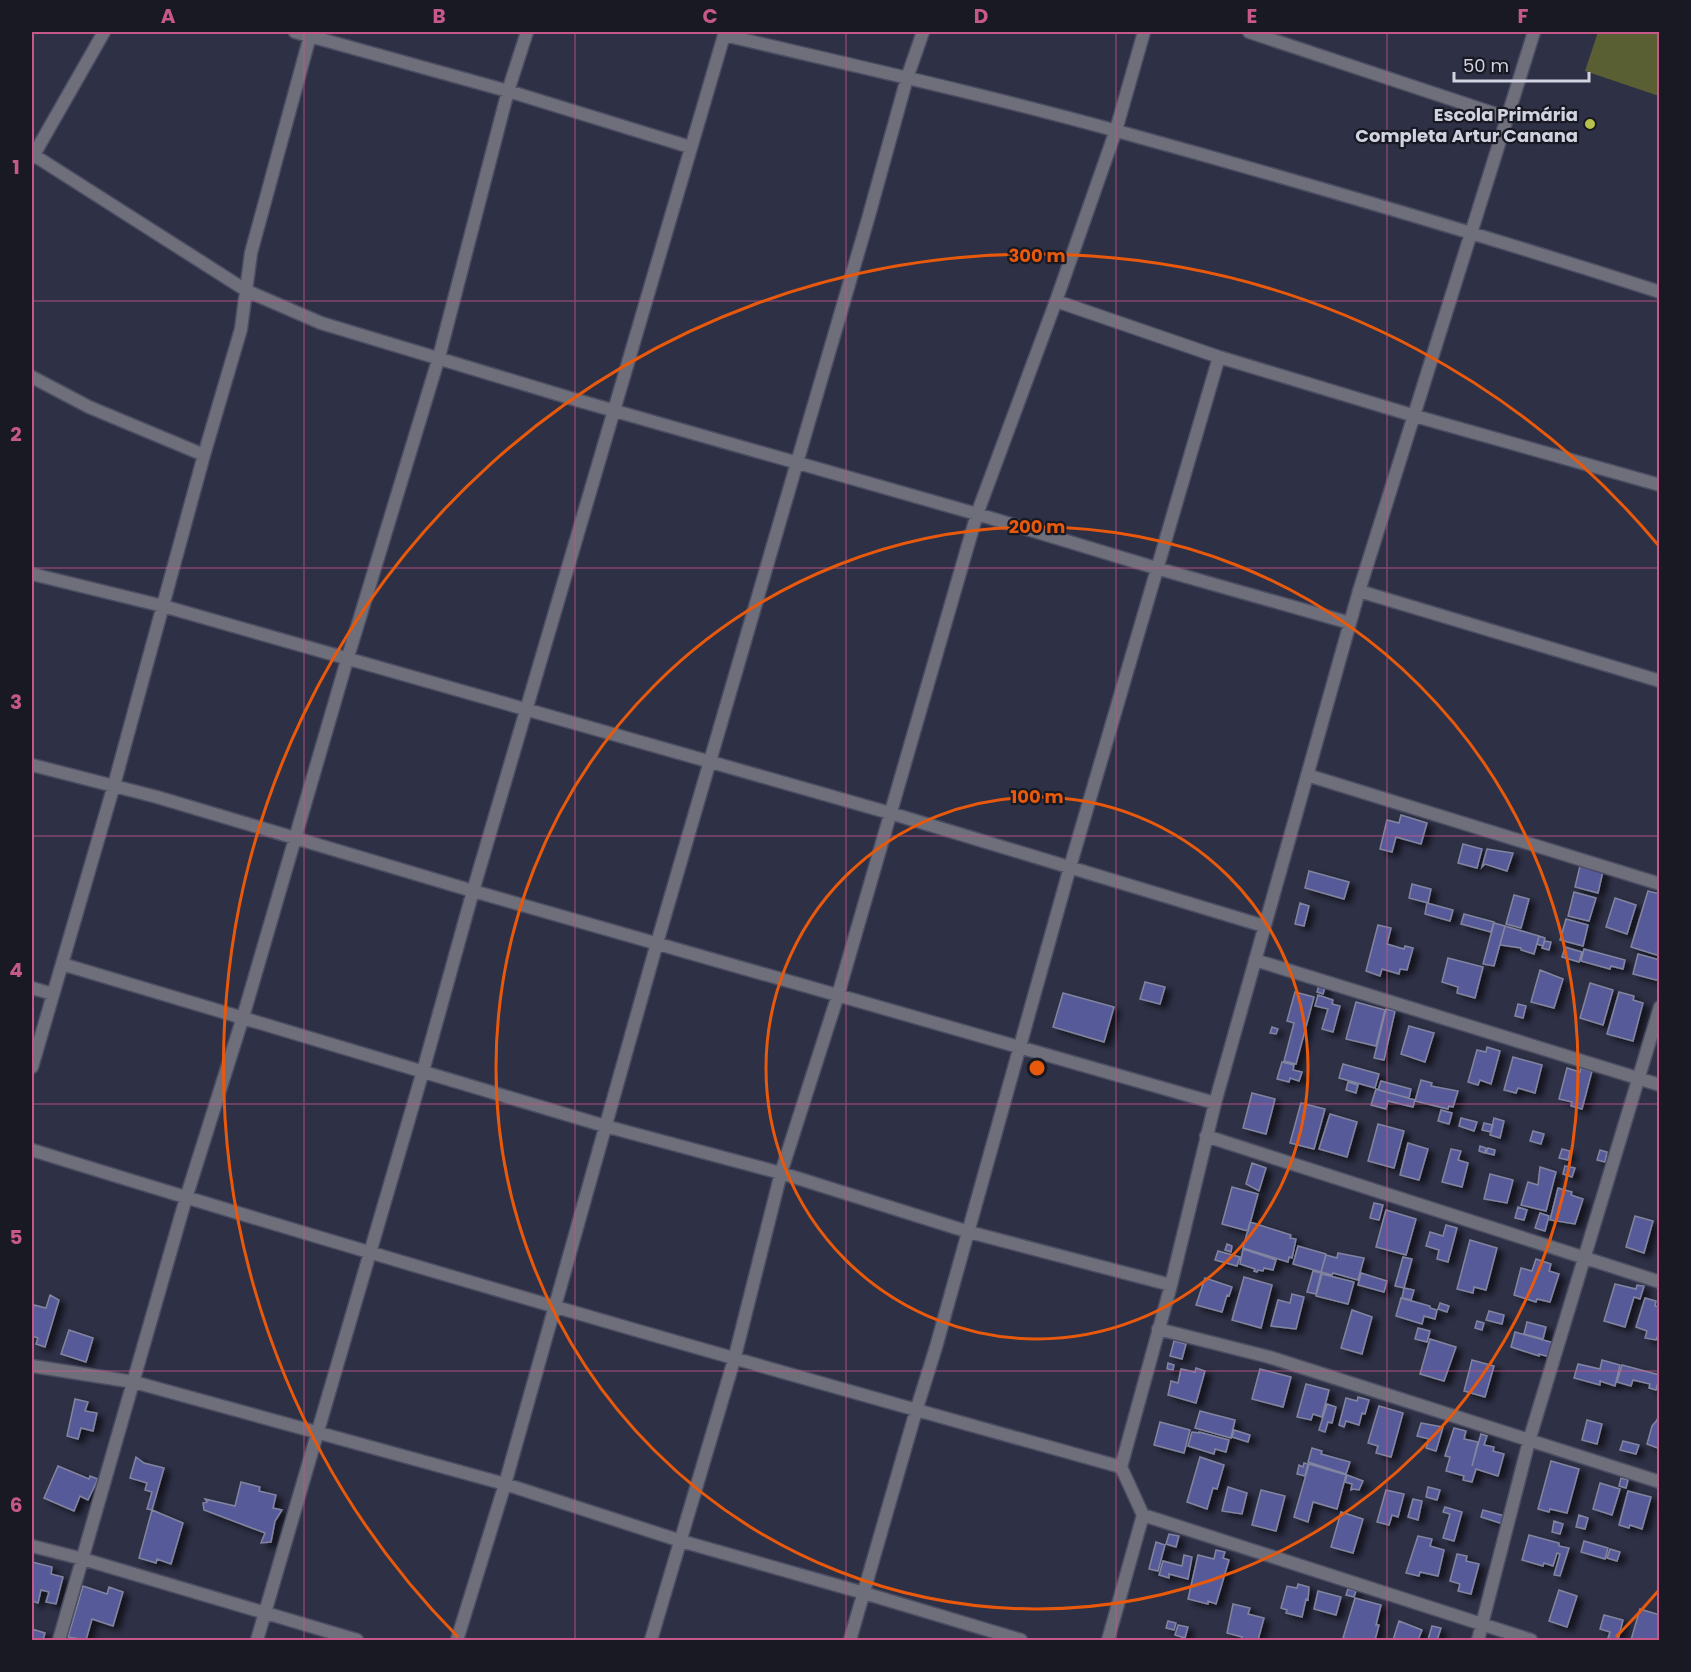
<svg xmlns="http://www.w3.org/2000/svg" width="1691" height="1672" font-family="Poppins,sans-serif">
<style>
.green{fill:#5a5f33}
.building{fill:#575a99;stroke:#82859f;stroke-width:1.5;filter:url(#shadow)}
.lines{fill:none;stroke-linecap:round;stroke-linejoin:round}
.minor-casing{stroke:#4b4d62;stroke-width:15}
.minor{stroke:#6e6f7a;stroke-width:12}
.grid{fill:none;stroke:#c7598a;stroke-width:1.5;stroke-opacity:0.55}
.ring{fill:none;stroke:#e8590c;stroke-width:3}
.poi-dot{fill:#b6c148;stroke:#181923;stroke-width:2}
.labels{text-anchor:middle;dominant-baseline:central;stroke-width:4.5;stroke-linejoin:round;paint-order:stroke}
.poi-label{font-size:18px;font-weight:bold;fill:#d1d3e1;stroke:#181923;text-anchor:end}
.centre{fill:#e8590c;stroke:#181923;stroke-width:3}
.ring-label{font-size:18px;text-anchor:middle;font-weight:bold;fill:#e8590c;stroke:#181923;stroke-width:4.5;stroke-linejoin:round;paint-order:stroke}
.neatline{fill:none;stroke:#c7598a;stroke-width:2}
.grid-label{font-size:20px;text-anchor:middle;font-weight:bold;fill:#c7598a}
</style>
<defs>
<filter id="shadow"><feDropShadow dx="6" dy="4" stdDeviation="3" flood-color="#0009"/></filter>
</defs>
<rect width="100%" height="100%" fill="#2e3046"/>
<path class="green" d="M1598,32h61v64l-74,-25z"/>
<path class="building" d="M1401,815l26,8 -6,21 -25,-7 -4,15 -12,-3 7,-29 12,3z
M1463,844l19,5 -5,19 -19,-5z
M1487,849l26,4 -6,18 -22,-7 -3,3z
M1580,866l23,5 -5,22 -23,-6z
M1309,871l40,11 -5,17 -39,-11z
M1412,884l19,5 -3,14 -19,-5z
M1648,891l12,3v62l-29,-9z
M1574,892l22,6 -7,23 -21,-5z
M1514,895l15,4 -8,29 -15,-4z
M1615,898l21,7 -9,29 -21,-7z
M1300,903l9,3 -5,20 -9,-2z
M1427,903l26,7 -3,11 -25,-7z
M1464,914l30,8 -3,10 -30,-8z
M1566,919l22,6 -5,21 -23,-6z
M1494,923l11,3 -11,40 -11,-2z
M1378,925l13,3 -4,16 17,5 1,-3 8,2 -6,22 -7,-1 -1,5 -17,-5 -2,7 -14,-5z
M1505,926l34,10 -5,18 -13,-4v-2l-21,-3z
M1539,936l6,2 -2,8 -6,-2z
M1545,941l6,1 -2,8 -7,-2z
M1565,947l17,5 -3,10 -17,-5z
M1584,949l41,11 -2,9 -12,-3 -1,3 -29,-8z
M1638,954l22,6v21l-27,-7z
M1448,958l35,9 -8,31 -18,-5 1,-6 -16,-5z
M1540,970l23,9 -9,29 -23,-6z
M1145,982l20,5 -5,17 -20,-5z
M1320,982l6,2 -3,10 -6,-2z
M1590,983l23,7 -10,35 -23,-7z
M1295,992l19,5 -18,67 -12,-3 10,-38 -7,-2z
M1619,992l15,4 -1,4 10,3 -10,38 -26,-7z
M1063,993l51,14 -10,35 -51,-15z
M1318,995l15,5 -1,4 8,2 -7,26 -11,-3 6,-20 -13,-3z
M1356,1002l29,8 -9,36 -30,-7z
M1518,1004l8,2 -3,12 -8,-2z
M1386,1009l9,2 -11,49 -10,-2z
M1409,1026l25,7 -9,29 -24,-8z
M1272,1027l6,2 -2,5 -6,-1z
M1487,1047l13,4 -9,33 -11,-4 -2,5 -10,-3 9,-32 9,2z
M1513,1057l29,8 -7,28 -17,-5 -2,5 -12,-3z
M1282,1062l12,3 -1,5 9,2 -3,9 -9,-3 -1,4 -12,-3z
M1343,1064l36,10 -4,14 -36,-10z
M1567,1068l13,4 1,-4 11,3 -10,38 -11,-3 1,-4 -13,-3z
M1421,1080l11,3 -1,3 27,5 -5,16 -4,-1 -1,3 -33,-8z
M1381,1081l30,8 -2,9 -31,-8z
M1348,1082l10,3 -2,8 -10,-3z
M1376,1089l39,11 -2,7 -25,-6 -2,8 -15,-4z
M1252,1093l23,6 -9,35 -23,-6z
M1301,1103l24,6 -11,40 -24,-6z
M1441,1110l11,3 -3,11 -11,-3z
M1330,1114l27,8 -10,35 -28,-8z
M1461,1118l16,4 -3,9 -15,-5z
M1494,1118l10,3 -4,17 -10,-3z
M1484,1123l9,2 -2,7 -9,-2z
M1378,1124l26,7 -10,37 -26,-7z
M1533,1131l11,3 -3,10 -11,-3z
M1408,1143l20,6 -9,31 -19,-5z
M1480,1146l6,2 -1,5 -6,-2z
M1488,1148l7,2 -1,5 -8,-2z
M1451,1149l10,2 -3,9 10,3 -6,24 -20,-5z
M1562,1149l8,2 -2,9 -9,-2z
M1600,1150l7,2 -2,10 -8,-2z
M1252,1163l14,5 -7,23 -13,-7z
M1565,1166l10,2 -3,9 -9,-3z
M1540,1167l16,5 -10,39 -25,-6 7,-23 10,3z
M1490,1174l23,6 -6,23 -23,-4z
M1232,1187l26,7 -10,37 -26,-7z
M1558,1188l14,4 -1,3 12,4 -8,25 -25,-4z
M1374,1203l9,2 -4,15 -9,-2z
M1518,1207l9,3 -3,10 -9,-2z
M1386,1210l30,9 -10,36 -30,-8z
M1540,1213l9,3 -4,15 -10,-3z
M1635,1216l18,5 -9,32 -18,-6z
M1250,1222l41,13 -1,3 6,1 -4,19 -3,-1 -1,5 -45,-14z
M1446,1225l11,3 -9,34 -11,-3 2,-9 -13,-4 4,-14 13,4z
M1470,1240l27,8 -11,42 -12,-3 -1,6 -16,-4z
M1227,1244l5,2 -1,6 -6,-2z
M1298,1246l28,8 -5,18 -28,-8z
M1243,1249l33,11 -3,10 -9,-2 -1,3 -5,-1 -1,2 -3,-1 1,-2 -15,-5z
M1218,1251l22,6 -3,9 -22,-6z
M1338,1253l26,5 -6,22 -25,-7 -1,2 -11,-3 5,-17 11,3z
M1403,1257l9,2 -8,29 10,2 -3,10 -9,-2 2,-10 -9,-2z
M1536,1259l15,5 -2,7 10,3 -9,28 -13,-3 -1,3 -22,-7 7,-27 11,3z
M1313,1271l8,2 -5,21 -9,-2z
M1361,1273l26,8 -3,11 -26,-7z
M1322,1274l32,8 -6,22 -32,-8z
M1244,1277l28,8 -11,43 -29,-8z
M1205,1278l27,9 -3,9 -2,-1 -5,17 -26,-7z
M1615,1284l21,5 1,-4 7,1 -4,13 -6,-2 -9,30 -21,-6z
M1292,1294l12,3 -8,32 -25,-3 7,-26 12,3z
M50,1295l9,5 -14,47 -9,-3 2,-6 -6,-2v-21l2,-10 12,3z
M1401,1298l29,8v2l7,2 -2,9 -11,-3 -2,8 -26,-8z
M1645,1298l11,3 -1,5 5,1v23l-4,10 -11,-2 2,-7 -11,-4z
M1440,1303l9,3 -2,6 -9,-3z
M1352,1310l20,7 -10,37 -21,-6z
M1489,1311l15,4 -2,9 -16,-4z
M1477,1321l7,2 -2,7 -7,-2z
M1527,1322l19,5 -3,12 -19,-5z
M1418,1328l12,3 -3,11 -12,-3z
M69,1330l24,8 -7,24 -25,-8z
M1515,1332l39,11 -4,14 -11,-3v2l-28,-9z
M1430,1339l26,8 -12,34 -24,-7z
M1174,1341l12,3 -4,15 -12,-3z
M1472,1360l22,6 -9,31 -21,-6z
M1602,1360l18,5 -5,21 -15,-5v4l-26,-7 4,-14 22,5z
M1168,1363l6,2 -1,5 -6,-1z
M1622,1365l38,10 -4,15 -7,-2 1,-4 -17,-4 -2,6 -14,-4z
M1196,1368l9,3 -9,32 -28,-8 3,-14 7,2 3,-14 14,3z
M1260,1369l31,8 -8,30 -31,-8z
M1306,1384l23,6 -7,27 -9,-3 -2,6 -14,-3z
M1358,1397l11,3 -4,14 -3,-1 -3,12 -13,-4 -2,6 -5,-2 7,-27 11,3z
M75,1399l13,3 -3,9 12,2 -4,18 -12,-3 -3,11 -11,-3z
M1327,1404l9,3 -4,16 -4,-1 -3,10 -6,-2z
M1379,1406l24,7 -12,44 -15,-4 2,-7 -10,-3z
M1660,1410v39l-13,-5 5,-18 5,-6z
M1200,1411l35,9 -4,18 -36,-10z
M1587,1420l15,4 -5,20 -15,-4z
M1160,1422l30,8 -6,23 -30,-8z
M1421,1423l22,4 -7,24 -10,-3 3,-9 -12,-3z
M1454,1428l12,3 -2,8 14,3 -6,24 9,-32 6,2 -3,9 10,2 -1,4 11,3 -6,22 -22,-7 -4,13 -9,-2 1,-4 -18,-5 4,-14 -5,-1z
M1234,1430l16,5 -2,7 -16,-5z
M1192,1432l7,1v-1l30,8 -3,12 -11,-3 -1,5 -26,-8z
M1623,1441l16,4 -3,9 -16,-4z
M1312,1448l10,3 -1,3 29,8 -4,12 -38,-12z
M136,1457l8,6 20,5 -12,42 -5,-1 5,-17 -7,-2 2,-7 -17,-5z
M1200,1457l24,8 -7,24 -4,-1 -6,21 -20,-7z
M1551,1461l28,8 -12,44 -17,-4 -1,3 -11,-3z
M1304,1463l4,1 -3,12 -8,-2 2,-9 4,2z
M1309,1464l37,11 -9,34 -24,-7 -5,20 -14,-5z
M58,1466l31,13 1,-3 8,3 -10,21 -8,-4 -6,15 -30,-13z
M1347,1475l16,6 -4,9 -6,-1 -2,1 1,-6 -7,-2z
M1621,1478l7,2 -2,8 -7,-2z
M241,1482l19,5 -1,4 17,4 -3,13 9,2 -7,11 -4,21 -10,1 4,-10 -61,-23 -1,-7 4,-1 -2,-3 30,7z
M1600,1483l20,6 -8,26 -19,-6z
M1228,1487l19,6 -5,21 -20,-3z
M1428,1487l12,3 -3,10 -11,-3z
M1261,1490l24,6 -9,35 -24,-6z
M1386,1490l18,4 -6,23 -6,-2 -3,10 -12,-3z
M1628,1491l23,6 -9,32 -12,-4 -1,3 -10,-3z
M1413,1499l9,2 -4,19 -10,-3z
M1445,1507l17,5 -8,29 -11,-3 7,-24 -7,-2z
M152,1510l31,13 -12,41 -14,-5 -1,4 -17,-5z
M1483,1510l22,6 -2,8 -22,-7z
M1341,1512l22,7 -10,34 -22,-6z
M1579,1515l9,3 -3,11 -9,-2z
M1554,1521l9,3 -3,10 -8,-2z
M1169,1534l10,2 -3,11 -10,-3z
M1529,1535l30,8v3l10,2 -9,28 -6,-1 6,-21 -3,-1 -4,13 -9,-3 -1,3 -21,-6z
M1418,1536l14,3 -2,7 14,4 -6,26 -18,-4 -1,4 -13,-3z
M1418,1536l14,3 -2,7 14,4 -6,26 -18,-4 -1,4 -13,-3z
M1584,1541l24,7 -3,11 -24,-7z
M1156,1542l9,3 -7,26 -9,-2z
M1610,1549l10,3 -3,9 -10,-3z
M1216,1550l9,2 -2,6 6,2 -13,44 -8,-3v3l-20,-5 10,-44 16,4z
M1457,1554l10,2 -1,5 13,3 -8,30 -13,-3 2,-7 -10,-3z
M1184,1555l8,2 -4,22 -19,-5v4l-10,-3 4,-14 19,5z
M32,1562l20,5 -1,7 12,3 -7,27 -10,-2 3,-10 -8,-2 -3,13 -6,-2z
M1298,1584l11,3 -1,13 -2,-1 -4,18 -16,-4 1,-3 -6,-2 6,-22 10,2z
M83,1586l24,8 2,-7 14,5 -10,34 -21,-7 -6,21 -18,-3z
M1348,1589l8,2 -2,6 -8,-2z
M1559,1590l18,6 -10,31 -18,-6z
M1318,1591l23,6 -5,18 -22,-6z
M1355,1598l26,7 -5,20h3l-4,15h-23l-9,-2z
M1233,1604l17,4 -2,6 16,4 -6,22h-17l1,-3 -15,-4z
M1640,1609l20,6v25h-29z
M1604,1615l19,5 -5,20 -10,-2 2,-6 -10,-3z
M1168,1621l8,2 -2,7 -8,-2z
M1399,1621l23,9 -4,10h-25z
M1178,1625l10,2 -3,11 -10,-3z
M1432,1626l9,2 -4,12h-9z
M32,1629l13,4 -2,7h-11z"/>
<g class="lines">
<g class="minor-casing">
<path id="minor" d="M295,32l213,59 182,56
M1249,32l259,86
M724,35c131,31 263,60 393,96 182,50 363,103 543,161
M32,154l215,137 74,32 259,78 397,113 179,54 194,55
M32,158l72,-126
M1056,301l163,56 196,59 245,69
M32,377l57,30 115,48
M32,574l131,32 727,207 374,113
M1359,591l301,90
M32,765l125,32 316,94 742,212
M1307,775l353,109
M1255,960l405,125
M62,964l543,162 176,47 188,59 202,53
M32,988l21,6
M32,1067l82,-282 90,-330 37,-126 10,-76 59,-217
M1206,1136l454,146
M32,1150c361,112 724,216 1089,317
M1158,1329l111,28 391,125
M32,1366l102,16 371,102 176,57 183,52 157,47
M1143,1515l388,125
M32,1546l51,13 274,81
M59,1640l127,-442 57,-181 104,-357 92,-303 69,-266 19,-59
M257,1640l166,-569 50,-180 252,-859
M457,1640l48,-156 152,-541 211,-724 39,-141 16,-46
M651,1640l83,-280 47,-187 57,-178 139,-481 79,-213 60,-171 28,-98
M850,1640l66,-229 20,-64 134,-480 149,-510
M1108,1640l35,-125 -22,-48 50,-182 44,-182 144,-512 175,-559
M1478,1640l51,-199 131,-434"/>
</g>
<use href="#minor" class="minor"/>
</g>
<path class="grid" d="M304,32v1608M575,32v1608M846,32v1608M1116,32v1608M1387,32v1608M32,301h1628M32,568h1628M32,836h1628M32,1104h1628M32,1371h1628"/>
<g class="ring">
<circle cx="1037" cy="1068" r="271"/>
<circle cx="1037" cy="1068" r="541"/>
<path d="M1659 1590A812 812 0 0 1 1616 1637M458 1637A812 812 0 1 1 1659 546"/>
</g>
<circle class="poi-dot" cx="1590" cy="124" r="6"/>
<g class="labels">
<g class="poi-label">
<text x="1578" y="114">Escola Primária<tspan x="1578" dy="21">Completa Artur Canana</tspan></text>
</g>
</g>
<circle cx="1037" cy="1068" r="9" class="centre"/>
<g class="ring-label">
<text x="1037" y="262">300 m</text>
<text x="1037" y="533">200 m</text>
<text x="1037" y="803">100 m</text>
</g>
<rect width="1691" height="1672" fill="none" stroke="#181923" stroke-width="66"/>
<path d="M1454 72v9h135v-9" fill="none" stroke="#d1d3e1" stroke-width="3"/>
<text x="1463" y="72" font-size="18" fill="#d1d3e1" stroke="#181923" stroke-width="4.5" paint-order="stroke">50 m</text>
<rect x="33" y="33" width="1625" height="1606" class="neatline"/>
<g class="grid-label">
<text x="168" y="23">A</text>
<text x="439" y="23">B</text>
<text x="710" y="23">C</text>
<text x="981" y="23">D</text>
<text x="1252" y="23">E</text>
<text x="1523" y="23">F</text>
<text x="16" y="174">1</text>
<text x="16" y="441">2</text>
<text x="16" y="709">3</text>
<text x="16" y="977">4</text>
<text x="16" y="1244">5</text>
<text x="16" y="1512">6</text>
</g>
</svg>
